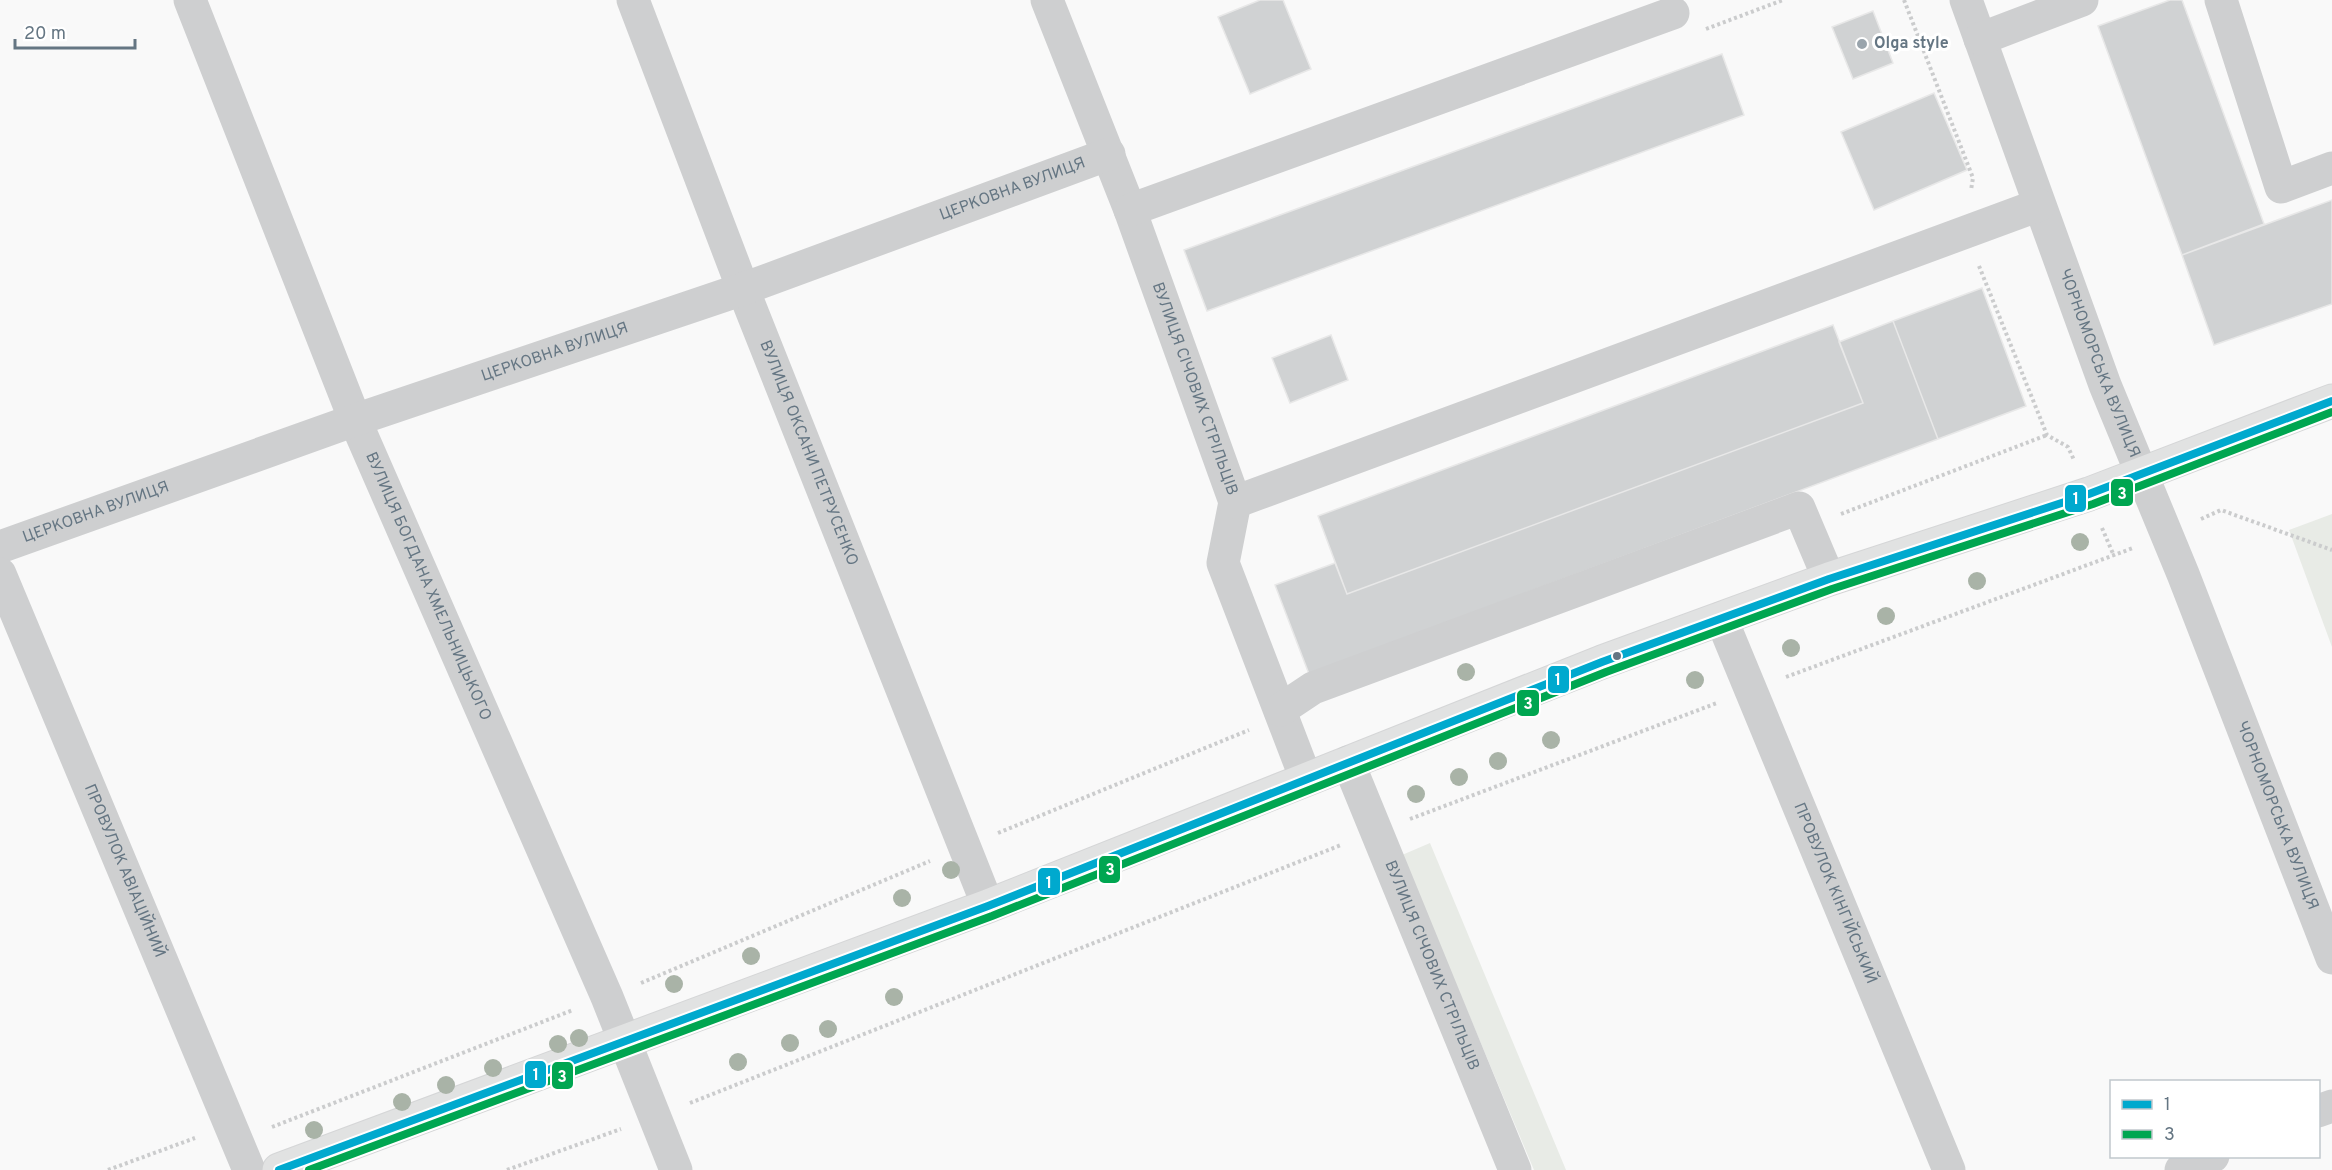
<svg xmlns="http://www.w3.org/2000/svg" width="2332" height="1170" font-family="Overpass,sans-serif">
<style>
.green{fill:#e8ebe6}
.building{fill:#d0d2d3;stroke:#e8e8e8;stroke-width:1.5}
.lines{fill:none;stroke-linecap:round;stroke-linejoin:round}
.major-casing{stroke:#d5d6d7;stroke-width:35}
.path{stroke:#cbcccd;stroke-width:4;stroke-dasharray:3 3;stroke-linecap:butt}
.minor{stroke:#cecfd0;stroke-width:33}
.major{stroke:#e1e2e2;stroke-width:33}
.bus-1-casing{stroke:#fff;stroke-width:12}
.bus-2-casing{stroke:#fff;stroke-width:12}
.bus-1{stroke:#00a9ce;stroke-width:8}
.bus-2{stroke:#00a651;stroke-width:8}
.tree{fill:#a9b3a7}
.poi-dot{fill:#99a4ac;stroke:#fff;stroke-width:2}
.bus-dot{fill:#657683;stroke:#fff;stroke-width:2}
.labels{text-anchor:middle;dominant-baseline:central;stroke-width:6;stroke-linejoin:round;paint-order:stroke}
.poi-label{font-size:16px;font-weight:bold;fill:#657683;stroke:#fff;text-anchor:start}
.street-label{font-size:16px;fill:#657683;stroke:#fff}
.line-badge{stroke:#fff;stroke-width:2}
.badge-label{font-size:16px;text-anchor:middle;font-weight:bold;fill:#fff}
</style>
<rect width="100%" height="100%" fill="#f9f9f9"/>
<path class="green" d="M2332,514v133l-43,-117z
M1430,843l136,327h-32l-132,-315z"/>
<path class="building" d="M1260,0h23l28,69 -61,25 -32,-77z
M2170,0h12l82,224 -82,31 -84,-229z
M1873,11l20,52 -40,16 -21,-52z
M1722,54l22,61 -537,196 -23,-61z
M1934,93l33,77 -93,40 -33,-78z
M2332,200v104l-118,41 -32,-90z
M1982,288l44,118 -88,33 -45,-118z
M1893,321l45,118 -629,235 -34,-89 60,-22 12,31 516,-191 -24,-61z
M1833,325l30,78 -516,191 -29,-78z
M1331,335l17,45 -58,23 -18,-45z"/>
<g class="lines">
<g class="major-casing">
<path id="major" d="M279,1170l709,-264 614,-244 227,-83 260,-85 243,-93"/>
</g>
<path class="path" d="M1904,0l69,178 -2,12
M1706,29l77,-29
M1979,266l68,169 21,12 6,13
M1841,514l206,-79
M2201,519l20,-9 111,40
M2102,528l12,28
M1786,677l347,-129
M1410,819l307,-116
M998,833l251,-103
M641,983l289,-122
M690,1103l651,-258
M272,1127l301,-117
M108,1170l87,-32
M507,1170l114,-41"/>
<g class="minor">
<path id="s1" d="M190,0l165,420 252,577 69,173"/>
<path id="s2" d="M633,0l110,289 245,617"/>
<path id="s3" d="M1047,0l83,210 105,292 -12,61 83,216"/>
<path id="s4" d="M1966,0l139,385 78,189 149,384"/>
<path d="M2221,0l60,187 51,-19"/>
<path d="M1980,39l102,-39"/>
<path d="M1130,210l543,-197"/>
<path d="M1235,502l804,-297"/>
<path id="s5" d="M0,547l355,-127 388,-131 366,-135"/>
<path id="s6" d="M0,574l249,596"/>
<path id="s7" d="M1721,618l228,552"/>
<path d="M1280,710l33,-22 486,-180 30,71"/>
<path id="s8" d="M1348,762l167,408"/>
<path d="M2318,1111l14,-5"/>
<path d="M2181,1170l32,-14"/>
</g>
<use href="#major" class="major"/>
<g class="bus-1-casing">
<path id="bus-1" d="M279,1170l709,-264 614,-244 227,-83 260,-85 243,-93"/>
</g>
<g class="bus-2-casing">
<path id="bus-2" d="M309,1170l683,-254 614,-244 226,-83 261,-85 239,-92"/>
</g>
<use href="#bus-1" class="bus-1"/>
<use href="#bus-2" class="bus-2"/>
</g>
<g class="tree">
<circle cx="2080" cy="542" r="9"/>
<circle cx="1977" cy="581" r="9"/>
<circle cx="1886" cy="616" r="9"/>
<circle cx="1791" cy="648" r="9"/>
<circle cx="1466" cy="672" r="9"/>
<circle cx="1695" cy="680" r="9"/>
<circle cx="1551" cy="740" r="9"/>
<circle cx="1498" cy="761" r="9"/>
<circle cx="1459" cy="777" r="9"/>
<circle cx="1416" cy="794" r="9"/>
<circle cx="951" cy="870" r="9"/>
<circle cx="902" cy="898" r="9"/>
<circle cx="751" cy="956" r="9"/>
<circle cx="674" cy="984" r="9"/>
<circle cx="894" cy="997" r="9"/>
<circle cx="828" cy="1029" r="9"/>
<circle cx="579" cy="1038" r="9"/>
<circle cx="790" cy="1043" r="9"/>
<circle cx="558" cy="1044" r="9"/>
<circle cx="738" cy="1062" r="9"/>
<circle cx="493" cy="1068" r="9"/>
<circle cx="446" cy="1085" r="9"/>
<circle cx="402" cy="1102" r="9"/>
<circle cx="314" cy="1130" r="9"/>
</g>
<circle class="poi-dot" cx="1862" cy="44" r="6"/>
<circle class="bus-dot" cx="1617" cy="656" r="5"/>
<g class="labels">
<g class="poi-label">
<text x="1874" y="44">Olga style</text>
</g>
<g class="street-label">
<text stroke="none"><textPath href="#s5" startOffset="1074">ЦЕРКОВНА ВУЛИЦЯ</textPath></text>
<text stroke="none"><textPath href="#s5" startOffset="588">ЦЕРКОВНА ВУЛИЦЯ</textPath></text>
<text stroke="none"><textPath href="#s4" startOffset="387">ЧОРНОМОРСЬКА ВУЛИЦЯ</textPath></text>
<text stroke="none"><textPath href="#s3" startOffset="416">ВУЛИЦЯ СІЧОВИХ СТРІЛЬЦІВ</textPath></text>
<text stroke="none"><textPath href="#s2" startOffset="486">ВУЛИЦЯ ОКСАНИ ПЕТРУСЕНКО</textPath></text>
<text stroke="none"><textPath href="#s5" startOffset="102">ЦЕРКОВНА ВУЛИЦЯ</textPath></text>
<text stroke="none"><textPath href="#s1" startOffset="633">ВУЛИЦЯ БОГДАНА ХМЕЛЬНИЦЬКОГО</textPath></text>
<text stroke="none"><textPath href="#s4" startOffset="873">ЧОРНОМОРСЬКА ВУЛИЦЯ</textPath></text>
<text stroke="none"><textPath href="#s6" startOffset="322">ПРОВУЛОК АВІАЦІЙНИЙ</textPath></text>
<text stroke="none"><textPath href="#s7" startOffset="298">ПРОВУЛОК КІНГІЙСЬКИЙ</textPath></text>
<text stroke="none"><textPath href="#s8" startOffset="220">ВУЛИЦЯ СІЧОВИХ СТРІЛЬЦІВ</textPath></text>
</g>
</g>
<g class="line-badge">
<rect x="2110" y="478" width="24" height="29" rx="6" fill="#00a651"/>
<rect x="2064" y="484" width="23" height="29" rx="6" fill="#00a9ce"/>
<rect x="1547" y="665" width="23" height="29" rx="6" fill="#00a9ce"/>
<rect x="1516" y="689" width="24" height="28" rx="6" fill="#00a651"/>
<rect x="1098" y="855" width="23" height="29" rx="6" fill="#00a651"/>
<rect x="1037" y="867" width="24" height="29" rx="6" fill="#00a9ce"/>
<rect x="524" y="1060" width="23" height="29" rx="6" fill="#00a9ce"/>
<rect x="551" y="1061" width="23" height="29" rx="6" fill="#00a651"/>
</g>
<g class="badge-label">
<text x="2122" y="499">3</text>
<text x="2076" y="504">1</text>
<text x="1558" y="685">1</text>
<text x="1528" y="709">3</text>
<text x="1110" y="875">3</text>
<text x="1049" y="888">1</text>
<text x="536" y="1080">1</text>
<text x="562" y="1082">3</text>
</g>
<rect x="2110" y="1080" width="210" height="78" fill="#ffffff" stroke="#c1c8cd" stroke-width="1.5"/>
<rect x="2122" y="1100" width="30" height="9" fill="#00a9ce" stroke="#c1c8cd" stroke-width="1.5"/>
<text x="2164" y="1110" font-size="18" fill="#657683">1</text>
<rect x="2122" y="1130" width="30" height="9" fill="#00a651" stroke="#c1c8cd" stroke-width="1.5"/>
<text x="2164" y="1140" font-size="18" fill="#657683">3</text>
<path d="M15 39v9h120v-9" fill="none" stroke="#657683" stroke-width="3"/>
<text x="24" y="39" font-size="18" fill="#657683" stroke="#ffffff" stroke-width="4.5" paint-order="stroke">20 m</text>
</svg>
